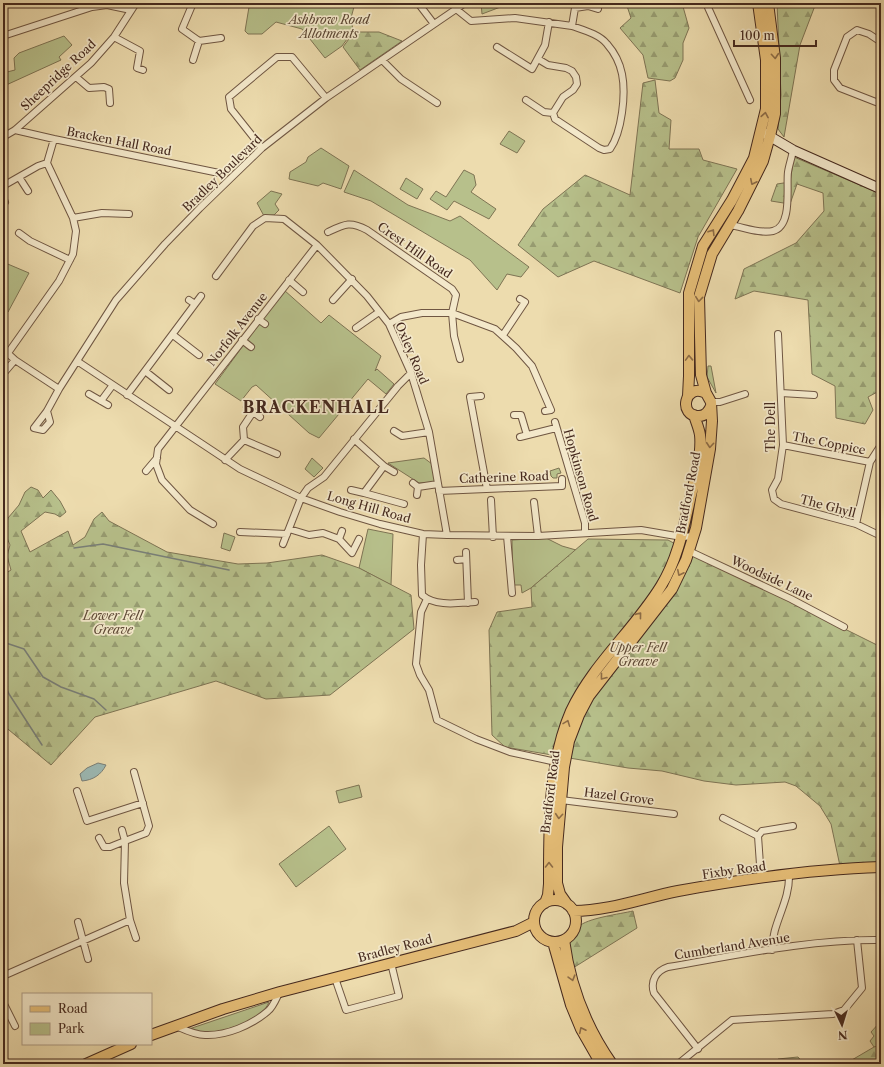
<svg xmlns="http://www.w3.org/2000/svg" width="884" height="1067" font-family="'Libre Caslon Text',serif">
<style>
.green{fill:#b7c08b;stroke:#7e7454}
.forest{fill:url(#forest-firs);stroke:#7e7454}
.water{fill:#9cb9b4;stroke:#797f78}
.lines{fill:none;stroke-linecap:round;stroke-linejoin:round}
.stream{stroke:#797f78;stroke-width:1.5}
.street-casing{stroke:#6f5642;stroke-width:8}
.secondary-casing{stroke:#45291e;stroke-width:11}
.primary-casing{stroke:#45291e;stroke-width:12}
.street{stroke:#f3e8ca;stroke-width:6}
.secondary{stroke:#f3e8ca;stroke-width:9}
.primary{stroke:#e6be77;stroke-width:10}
.oneway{stroke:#8d6c46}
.labels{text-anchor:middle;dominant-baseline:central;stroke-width:3.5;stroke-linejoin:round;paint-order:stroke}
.park-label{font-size:12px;font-style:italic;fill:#5c4734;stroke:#f3e8ca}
.street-label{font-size:12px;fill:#45291e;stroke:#f3e8ca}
.district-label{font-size:16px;font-weight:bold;letter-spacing:1px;fill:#45291e;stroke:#f3e8ca}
</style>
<defs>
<pattern id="forest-firs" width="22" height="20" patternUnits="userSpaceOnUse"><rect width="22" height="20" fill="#b7c08b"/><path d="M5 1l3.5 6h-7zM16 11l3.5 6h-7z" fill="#979c71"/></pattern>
</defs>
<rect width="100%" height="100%" fill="#eddcae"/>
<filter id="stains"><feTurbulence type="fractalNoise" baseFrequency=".005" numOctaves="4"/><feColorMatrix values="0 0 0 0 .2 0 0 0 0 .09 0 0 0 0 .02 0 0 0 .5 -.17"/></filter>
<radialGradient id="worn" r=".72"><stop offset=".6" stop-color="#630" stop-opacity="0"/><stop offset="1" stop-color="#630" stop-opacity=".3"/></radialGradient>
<path class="green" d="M259,3h96l-4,15 2,13 -11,15 -17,12 -23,-29 -26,-7 -14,12h-14l-3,-3 4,-24z
M64,36l8,9 -13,12 2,3 -57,26 -1,-13 12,-3 -1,-12 5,-5z
M509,131l16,10 -8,12 -17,-9z
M321,148l28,18 -8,23 -18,-6 -5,3 -29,-7 1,-7 16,-10 2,-5z
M354,170l54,35 42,16 10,-5 69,51 -8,10 -14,-3 -10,16 -27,-30 -99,-59 -27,-9z
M464,170l10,5 2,10 -5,7 25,17 -7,10 -35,-18 -7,9 -17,-11 6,-8 10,6z
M406,178l17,11 -6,10 -17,-10z
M271,191l11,3 -7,10 4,6 -5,5 -10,1 -7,-13z
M3,262l26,11 -21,39 -5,-18z
M284,290l37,33 8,-8 52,41 -6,15 2,-2 17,15 -8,10 -18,-15 -49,59 -10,-5 -53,-48 -4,2 -11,14 -26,-17z
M708,366h3l5,27 -9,-16z
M312,458l11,10 -9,9 -9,-8z
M424,458l8,6 3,18 -16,1 -31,-20z
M559,468l2,5 -4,1v4h-4l-2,-2 -1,-5z
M368,529l25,5 -2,51 -32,-17z
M224,533l11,4 -5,14 -9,-3z
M546,538l16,8 14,4 -45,38 -9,5 -1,-8h-8l-1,-45z
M359,785l3,12 -23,6 -3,-12z
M329,826l17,23 -50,38 -17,-23z
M269,1002c-7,19 -46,31 -65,31 -5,0 -11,-3 -15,-4z
M881,1021v24l-7,2 -4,-6 4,-5 -3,-4z"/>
<path class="forest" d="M481,3h30l-29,11z
M626,3h56l7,25 -6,15v17l-8,18 -5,3 -22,-3 -5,-23 -23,-27 11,-10z
M777,3h39l-16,42 -16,92 -6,-8 3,-34z
M354,32h25l23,9 -42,29 -17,-23z
M655,80l4,33 12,7 -2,29h30l4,11 34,9 -39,68 -18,56 -86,-32 -36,16 -40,-32 25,-36 42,-34 45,20 13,-112z
M794,157l87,37 -2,100h2v96l-13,7 5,13 -8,14 -29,-6 -1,-32 -23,-12 -4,-74 -54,-9 -19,8 9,-30 52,-26 28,-32 -1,-18 -26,-9 -7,20 -19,-3 6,-17 13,-2z
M31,487l7,3 5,8 8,-8 9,11 6,11 -6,5 -5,-3 -10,-2 -24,19 9,21 38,-21 5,14 12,-8 9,-18 8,-7 7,9 58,31 71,12 29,-1 55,-8 37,13 52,27 3,34 -84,66 -64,4 -50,-18 -121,36 -44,48 -48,-40v-150l8,-5 -4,-14 3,-11 -5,-12 3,-15 11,-13 6,-13z
M588,539l80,1 30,16 183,91v217l-41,2 -9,-42 -11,-18 -24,-20 -11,-4 -49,3 -32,-4 -42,-10 -34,-3 -123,-21 -13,-12 -3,-105 8,-18 35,-5 -1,-19z
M633,911l4,17 -64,40 -5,-26c5,-4 6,-11 10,-15 9,-9 42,-13 55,-16z
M881,1045v19h-36l29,-17z
M798,1057l6,7h-26v-5z"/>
<path class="water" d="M98,763l8,2c-5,10 -13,15 -24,16l-2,-7 7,-6z"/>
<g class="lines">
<path class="stream" d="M74,548l29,-4 126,26
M3,642l21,7 19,28 18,10 33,12 12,11
M3,680l6,14 33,51"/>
<g class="street-casing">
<path id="street" d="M418,3l16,21
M706,3l44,97
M456,9l15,12 44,-3 57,8 3,-18 13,-2 10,3
M3,36l89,-29 15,-2 24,5
M114,37l26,14 -3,17 6,2
M199,41l22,-3
M881,42l-12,-8 -12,-4 -10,7 -13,33v10l6,8 41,16
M497,47l35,22 13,-24 4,-23
M538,59l10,6 18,3 6,3 4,6 1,7 -4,6 -10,7 -10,16 2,6 44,29 5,2 6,-1c12,-17 16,-55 12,-75 -2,-10 -8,-22 -15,-30 -8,-10 -24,-14 -35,-18
M193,60l6,-19 -17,-12 11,-26
M382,60l19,19 36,24
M76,77l13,11 15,-1 5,2 1,14
M526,100l18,12 9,1
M15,130l39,9 165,34
M3,137l12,-7 76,-67 23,-26 22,-34
M262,148l-31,-39 -2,-12 48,-40h15l34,41
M19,177l9,14
M3,186l35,-20 9,-3
M3,198l2,4
M73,218l29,-5 27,1
M730,225c13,2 30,9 43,6 20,-5 13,-45 15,-59 1,-7 4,-15 5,-22
M328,232c17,-8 22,-11 39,-2l85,59 4,6 -4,18 2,23 6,23
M19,233l11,8 40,19
M216,276l37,-50 12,-8 19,1 33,26 50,51 22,28 22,49 18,59 18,103
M289,280l14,12
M333,300l19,-21
M195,304l6,-8
M258,319l7,5
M389,324l12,-7 21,-4h30l43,16 21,19 16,18 19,44 -6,1
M356,328l23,-16
M778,334l5,111 -5,34 -6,11 2,9 7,5 75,20 25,12
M173,335l26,20
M503,335l22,-33 -5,-3
M242,340l9,7
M3,349l12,11 44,29
M8,353l51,-72 14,-27 3,-23 -3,-13 -26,-55 7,-24
M77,361l163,108 61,29 39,14 40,12 43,10 24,1 91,1 103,-6 41,7 12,-1
M145,371l24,19
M3,374l12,-14
M781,393l33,2
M89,394l19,11
M127,395l68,-91 -6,-4
M481,396l-11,1 17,92
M101,401l11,-15
M711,402h9l25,-8
M247,407l13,10
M47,411l3,11 -7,8 -9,-2 13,-17 12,-22 57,-89 49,-56 35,-36 62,-60 64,-50 139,-95
M514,415h7l6,20
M555,422l30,101v10
M394,431l8,5 27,-4
M520,437l36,-9
M354,439l30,27 10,6
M244,440l33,14
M783,445l87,17
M225,460l19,-20 -1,-13 10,-15
M146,471l11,-13
M413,483l5,4 20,-3
M351,490l13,3 20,-27
M439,491l123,-5v-7
M364,493l40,11
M417,495l1,-8
M491,500l2,37
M534,502l4,34
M213,524l-23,-14 -28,-30 -6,-16 2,-15 159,-204
M856,524l14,-62 11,-17
M289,529l20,6 14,-2 16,6 13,14 7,-14
M240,532l47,2
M423,534l-2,31 1,30c14,12 36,8 53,7
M507,536l5,57
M339,539l3,-8
M283,544l18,-46 7,-10 16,-11 74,-91 13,-13
M689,551l102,48 53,28
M466,552l2,51
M457,560l9,-1
M427,599l-6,13 -5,52 4,11 9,15 8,30 39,19 34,13 46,10
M77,791l10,30 56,-18
M561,800l113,14
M723,818l35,18
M99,838l5,9h6l15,-6 -3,-11
M761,879l-3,-43 4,-5 31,-5
M130,920l6,18
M78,922l10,37
M772,950c0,-27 18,-48 17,-75
M3,976l127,-56 -6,-37 1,-42 21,-8 3,-7 -15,-54
M335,978l11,32 53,-14 -8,-33
M3,1002l12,24
M176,1026c9,4 19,9 29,9 21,1 47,-10 63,-24 5,-4 8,-12 11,-18
M698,1049l-44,-56c-4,-12 2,-22 14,-26 70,-12 142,-28 213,-27
M678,1064l54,-44 101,-6 11,-4 18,-22 -5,-48"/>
</g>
<g class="secondary-casing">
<path id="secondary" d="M764,133l29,17 88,39"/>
</g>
<g class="primary-casing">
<path id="primary" d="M706,393c-22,-11 -28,24 -7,23 6,0 10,-5 12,-10
M688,396l1,-20v-83l14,-47 29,-46 22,-42 12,-49v-49l-8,-57
M534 921a21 21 0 1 1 42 0a21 21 0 1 1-42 0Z
M545,903l3,-8 1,-11c0,-57 -1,-120 22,-173 22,-47 63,-81 90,-125 17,-27 23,-60 30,-91 5,-18 11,-41 9,-60 -1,-7 -4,-13 -6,-20
M567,904l-7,-10 -3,-11v-36l7,-80 5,-26 10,-26 10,-19 83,-107 14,-29 10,-32 14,-79 2,-28 -1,-19 -5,-9 -5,-18 -2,-78 13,-43 26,-43 25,-50 7,-25 5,-22v-56l-7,-55
M573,911c36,0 70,-13 105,-20 66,-12 135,-22 203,-24
M564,940c6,45 22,87 48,124
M553,942l18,63 10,24 20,35
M151,1035l72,-26 57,-17 236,-61 18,-9
M86,1064l45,-20"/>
</g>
<use href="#street" class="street"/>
<use href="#secondary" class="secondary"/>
<use href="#primary" class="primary"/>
</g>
<defs><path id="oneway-chevron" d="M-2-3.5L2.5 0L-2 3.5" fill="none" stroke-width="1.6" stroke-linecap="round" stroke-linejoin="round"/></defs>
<g class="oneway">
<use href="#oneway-chevron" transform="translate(775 56) rotate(85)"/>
<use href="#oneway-chevron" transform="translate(765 115) rotate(-80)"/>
<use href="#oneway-chevron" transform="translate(753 182) rotate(116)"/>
<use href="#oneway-chevron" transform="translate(712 232) rotate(-58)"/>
<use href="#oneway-chevron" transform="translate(699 299) rotate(96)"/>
<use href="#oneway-chevron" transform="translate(689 358) rotate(-92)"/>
<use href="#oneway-chevron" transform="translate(710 445) rotate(95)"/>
<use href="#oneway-chevron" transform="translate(680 573) rotate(116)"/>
<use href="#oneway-chevron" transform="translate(639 615) rotate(-51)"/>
<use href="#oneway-chevron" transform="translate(603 677) rotate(128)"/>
<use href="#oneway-chevron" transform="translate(567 723) rotate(-69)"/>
<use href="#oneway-chevron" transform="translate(559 816) rotate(95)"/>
<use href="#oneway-chevron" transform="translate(549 865) rotate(-90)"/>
<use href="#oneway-chevron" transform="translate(572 978) rotate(74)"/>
<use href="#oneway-chevron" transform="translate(582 1030) rotate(-116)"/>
</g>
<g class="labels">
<g class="park-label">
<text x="329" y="19">Ashbrow Road<tspan x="329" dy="14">Allotments</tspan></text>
<text x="113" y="615">Lower Fell<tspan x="113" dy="14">Greave</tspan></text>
<text x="638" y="647">Upper Fell<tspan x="638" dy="14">Greave</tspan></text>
</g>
<g class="street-label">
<text transform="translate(58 75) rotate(-43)">Sheepridge Road</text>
<text transform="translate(119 141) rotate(11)">Bracken Hall Road</text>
<text transform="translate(222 173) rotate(-44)">Bradley Boulevard</text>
<text transform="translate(415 250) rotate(35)">Crest Hill Road</text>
<text transform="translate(237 329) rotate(-52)">Norfolk Avenue</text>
<text transform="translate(412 353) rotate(67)">Oxley Road</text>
<text transform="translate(770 427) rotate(-90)">The Dell</text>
<text transform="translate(829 443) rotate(11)">The Coppice</text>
<text transform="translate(581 475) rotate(74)">Hopkinson Road</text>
<text transform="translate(504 477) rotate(-2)">Catherine Road</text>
<text transform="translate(688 493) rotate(-79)">Bradford Road</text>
<text transform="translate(828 506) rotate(15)">The Ghyll</text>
<text transform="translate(369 507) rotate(16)">Long Hill Road</text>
<text transform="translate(772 578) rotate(25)">Woodside Lane</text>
<text transform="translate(550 792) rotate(-83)">Bradford Road</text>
<text transform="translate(619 796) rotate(7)">Hazel Grove</text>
<text transform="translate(734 870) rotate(-8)">Fixby Road</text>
<text transform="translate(732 946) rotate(-9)">Cumberland Avenue</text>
<text transform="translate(395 948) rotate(-15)">Bradley Road</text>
</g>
<g class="district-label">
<text x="316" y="407">BRACKENHALL</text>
</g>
</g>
<rect width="884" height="1067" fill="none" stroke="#eddcae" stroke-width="16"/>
<rect x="4" y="4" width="876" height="1059" fill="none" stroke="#45291e" stroke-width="2"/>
<rect x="8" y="8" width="868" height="1051" fill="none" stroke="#45291e"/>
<rect x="22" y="993" width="130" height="52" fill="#f3e8ca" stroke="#ad9c85"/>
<rect x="30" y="1006" width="20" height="6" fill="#e6be77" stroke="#ad9c85"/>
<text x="58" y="1013" font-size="12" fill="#45291e">Road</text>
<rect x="30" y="1023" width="20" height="12" fill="#b7c08b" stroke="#ad9c85"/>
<text x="58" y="1033" font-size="12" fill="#45291e">Park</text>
<g transform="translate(842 1025) rotate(176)" stroke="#f3e8ca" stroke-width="3" paint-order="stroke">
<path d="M0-3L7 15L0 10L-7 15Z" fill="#45291e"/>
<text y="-6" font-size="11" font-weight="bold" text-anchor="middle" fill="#45291e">N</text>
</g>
<path d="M734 40v6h82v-6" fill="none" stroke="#45291e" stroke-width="2"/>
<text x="740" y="40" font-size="12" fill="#45291e" stroke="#f3e8ca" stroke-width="3" paint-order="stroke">100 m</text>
<rect width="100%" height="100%" filter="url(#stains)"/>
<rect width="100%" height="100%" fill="url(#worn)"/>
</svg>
